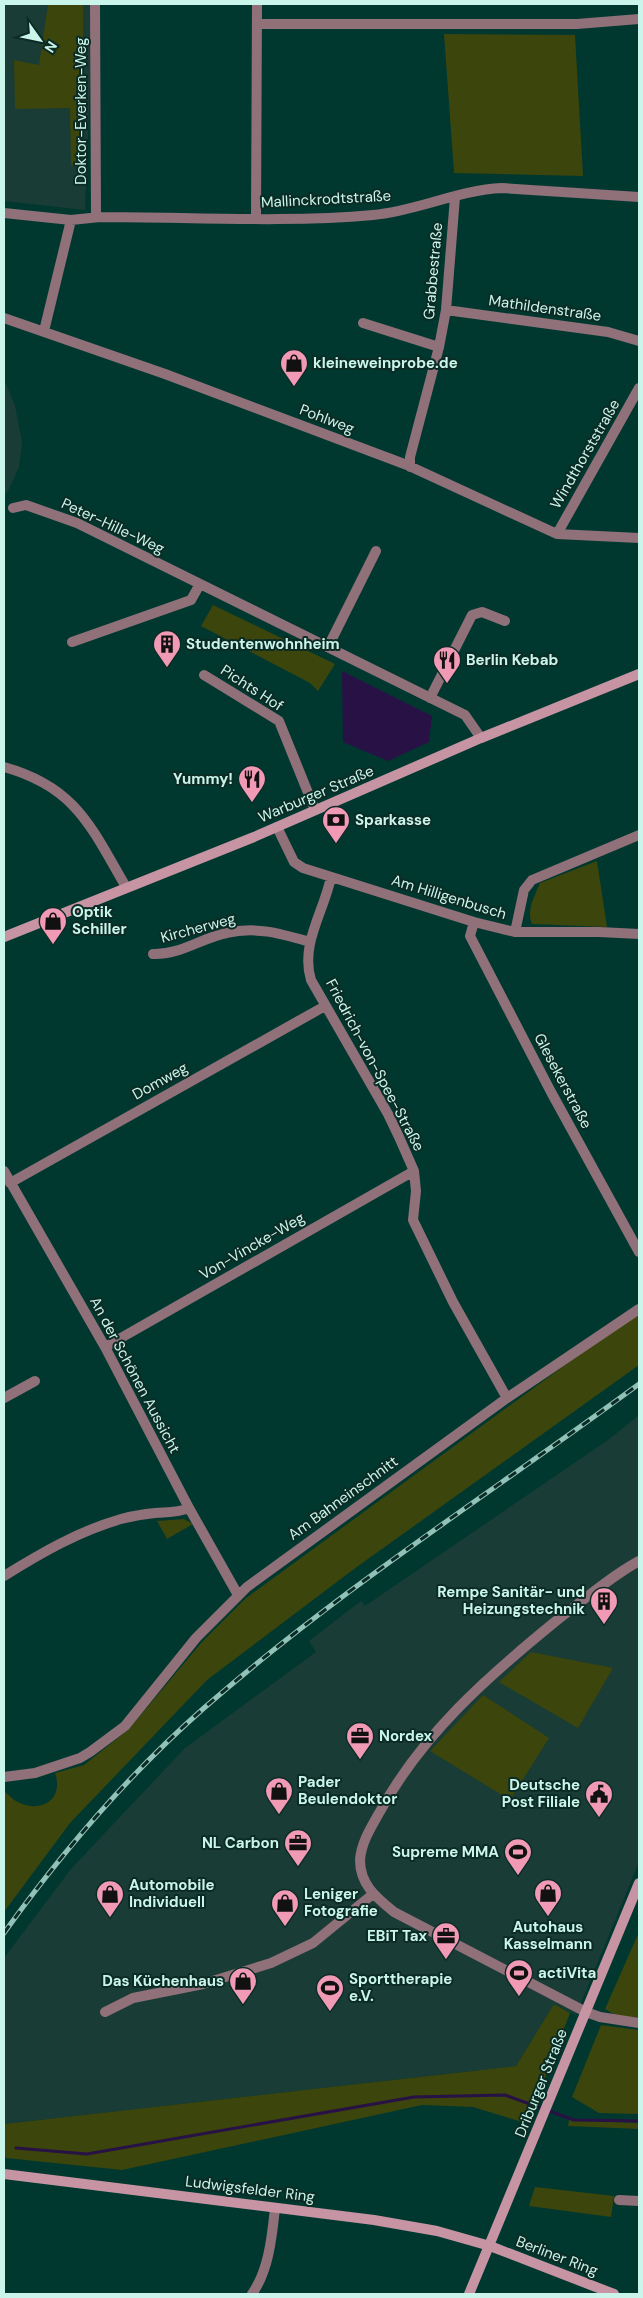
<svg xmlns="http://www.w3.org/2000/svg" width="643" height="2298" font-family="'DM Sans',sans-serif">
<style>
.built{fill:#1a3c36}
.green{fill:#3b450c}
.water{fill:#281145}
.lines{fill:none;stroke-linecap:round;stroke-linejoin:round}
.stream{stroke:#281145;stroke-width:3}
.minor{stroke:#907079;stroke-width:10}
.secondary{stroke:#c794a3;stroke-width:10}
.rail-casing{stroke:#92c1b7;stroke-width:5}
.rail{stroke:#0c2b25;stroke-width:3;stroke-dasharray:9;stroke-linecap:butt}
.labels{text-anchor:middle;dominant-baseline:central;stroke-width:4;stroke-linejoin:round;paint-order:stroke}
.street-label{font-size:15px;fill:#c9f5ea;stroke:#0c2b25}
.poi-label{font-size:15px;font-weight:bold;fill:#c9f5ea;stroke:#0c2b25;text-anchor:start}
</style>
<rect width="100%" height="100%" fill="#003830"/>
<path class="built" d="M4,4h89l-8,206 -81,-9z
M4,379l11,27 7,36 -3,25 -11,24 -4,4z
M639,1415v447l-63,153 -22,-11 -38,62 -512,58v-166l67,-89 114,-121 131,-96 -7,-11 52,-40 4,5 243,-166z"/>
<path class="green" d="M48,4h35v162h-12l-1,-58 -55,1 -1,-49 25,5z
M444,34l131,1 8,141 -129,-3z
M213,605l122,59 -17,27 -8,-8 -109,-57z
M597,861l10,66 -75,-3c-6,-13 3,-29 8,-41z
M639,1311v54l-285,204 -147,111 -137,143 -66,89v-121c5,4 10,10 16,12 23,10 44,-5 35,-30l29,-8 45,-36 73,-87 44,-44z
M184,1519l9,5 -26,15 -10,-18z
M531,1652l82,16 -35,60 -79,-46z
M483,1695l66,43 -39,62 -80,-49z
M639,1932v86l-24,-3 -10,-6z
M554,2004l16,9 -37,96 -11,13 -49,-15 -51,-2 -300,65 -116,-12 -2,-4v-30l512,-58z
M601,2025l38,5v84l-40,-1 -27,-16z
M569,2120l70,3v6l-71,-3z
M535,2187l79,9 -3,21 -82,-11z"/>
<path class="water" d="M342,671l90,45 -3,26 -41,19 -45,-19z"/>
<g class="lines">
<path class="stream" d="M16,2148l71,6 327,-57 91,-2 69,25 65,1"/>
<path class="minor" d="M95,4l1,213
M257,24h320l62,-5
M4,213l67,7 29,-3c89,0 184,6 273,-2 44,-4 85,-25 129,-27l137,9
M256,218l1,-214
M446,310l162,22 31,9
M4,318l161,56 242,91 150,69 82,4
M363,323l76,24
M44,331l27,-111
M410,467v-10l29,-110 7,-37 9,-113
M13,508l13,-3 51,18 388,192 16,23
M557,534l82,-146
M72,642l119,-42 9,-16
M328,647l48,-96
M204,675l75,46 36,89
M430,698l42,-83 10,-3 23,9
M4,767c72,20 87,60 122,120
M277,827l17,35 9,6 171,54 41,10h84l40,2
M331,877c-7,35 -31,67 -20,103l77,134 11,23 15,34 2,20 -3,29 40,82 54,96
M474,922l-4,14 81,156 88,160
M515,932l9,-42 8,-10 107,-45
M153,954c27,1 48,-16 74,-21 29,-7 55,1 83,9
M4,1171l101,176 84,161 49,87
M10,1183l315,-177
M105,1347l309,-176
M4,1398l31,-17
M639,1561c-29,16 -57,40 -83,60 -69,56 -135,114 -178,194 -8,14 -17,29 -18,45 0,25 17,38 34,52l192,100 14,5 39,6
M4,1576c37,-23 75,-45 117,-57 11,-3 23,-5 34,-6 12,-1 23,0 34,-5
M4,1777l31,-4 45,-15 10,-6 35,-26 71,-88 51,-51 260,-189 132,-89
M105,2012l28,-14 70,-14 68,-21 42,-20 60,-49
M619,2200l20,1
M252,2294c17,-24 20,-58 23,-86"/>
<path class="secondary" d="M4,937l250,-100 227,-99 158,-64
M4,2174l370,46 63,11 53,15 124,48
M469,2294l170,-411"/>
<g class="rail-casing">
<path id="rail" d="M4,1933c58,-81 125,-159 200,-225 136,-119 290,-217 435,-324"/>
</g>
<use href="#rail" class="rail"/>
</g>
<defs>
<g id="shop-pin" transform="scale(1.4375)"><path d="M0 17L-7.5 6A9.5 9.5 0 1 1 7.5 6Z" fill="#f09ab5" stroke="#0c2b25"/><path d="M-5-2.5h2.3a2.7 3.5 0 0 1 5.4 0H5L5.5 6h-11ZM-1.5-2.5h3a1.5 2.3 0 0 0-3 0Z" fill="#111"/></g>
<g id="building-pin" transform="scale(1.4375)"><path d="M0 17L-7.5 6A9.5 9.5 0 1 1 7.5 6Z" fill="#f09ab5" stroke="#0c2b25"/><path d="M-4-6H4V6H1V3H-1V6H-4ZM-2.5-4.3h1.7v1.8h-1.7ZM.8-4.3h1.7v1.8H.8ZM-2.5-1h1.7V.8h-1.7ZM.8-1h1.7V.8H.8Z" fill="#111"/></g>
<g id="restaurant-pin" transform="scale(1.4375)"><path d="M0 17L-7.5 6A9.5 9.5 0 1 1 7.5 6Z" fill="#f09ab5" stroke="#0c2b25"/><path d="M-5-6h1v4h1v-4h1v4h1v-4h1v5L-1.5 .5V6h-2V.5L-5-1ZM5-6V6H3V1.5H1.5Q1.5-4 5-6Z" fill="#111"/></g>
<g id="bank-pin" transform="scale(1.4375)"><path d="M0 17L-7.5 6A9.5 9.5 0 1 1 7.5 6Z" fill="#f09ab5" stroke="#0c2b25"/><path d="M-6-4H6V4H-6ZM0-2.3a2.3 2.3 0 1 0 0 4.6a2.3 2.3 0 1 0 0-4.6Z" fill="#111"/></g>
<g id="office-pin" transform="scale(1.4375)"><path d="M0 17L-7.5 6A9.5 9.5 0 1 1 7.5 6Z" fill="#f09ab5" stroke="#0c2b25"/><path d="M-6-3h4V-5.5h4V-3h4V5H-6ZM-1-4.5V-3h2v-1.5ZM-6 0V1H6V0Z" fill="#111"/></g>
<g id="civic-pin" transform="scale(1.4375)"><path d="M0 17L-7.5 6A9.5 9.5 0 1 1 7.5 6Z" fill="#f09ab5" stroke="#0c2b25"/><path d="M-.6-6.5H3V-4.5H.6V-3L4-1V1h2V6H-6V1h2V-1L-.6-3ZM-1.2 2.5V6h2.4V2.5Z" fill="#111"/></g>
<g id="stadium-pin" transform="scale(1.4375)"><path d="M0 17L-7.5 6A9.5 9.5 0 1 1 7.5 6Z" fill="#f09ab5" stroke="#0c2b25"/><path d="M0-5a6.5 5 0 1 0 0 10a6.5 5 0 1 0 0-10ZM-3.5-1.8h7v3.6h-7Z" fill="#111"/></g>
</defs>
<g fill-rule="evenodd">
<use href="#shop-pin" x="294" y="363"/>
<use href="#building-pin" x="167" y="644"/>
<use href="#restaurant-pin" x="447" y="660"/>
<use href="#restaurant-pin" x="252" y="779"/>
<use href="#bank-pin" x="336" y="820"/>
<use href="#shop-pin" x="53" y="921"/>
<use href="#building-pin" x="604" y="1601"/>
<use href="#office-pin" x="360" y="1736"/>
<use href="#shop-pin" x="279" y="1791"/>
<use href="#civic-pin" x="599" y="1794"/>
<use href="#office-pin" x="298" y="1843"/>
<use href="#stadium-pin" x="518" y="1852"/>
<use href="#shop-pin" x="548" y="1893"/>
<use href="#shop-pin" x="110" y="1894"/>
<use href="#shop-pin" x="285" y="1903"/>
<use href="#office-pin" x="446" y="1936"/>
<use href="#stadium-pin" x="519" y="1973"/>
<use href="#shop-pin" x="243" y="1981"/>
<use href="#stadium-pin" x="330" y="1988"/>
</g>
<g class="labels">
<g class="street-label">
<text transform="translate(81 111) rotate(-90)">Doktor-Everken-Weg</text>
<text transform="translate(326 199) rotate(-3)">Mallinckrodtstraße</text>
<text transform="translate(433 271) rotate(-85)">Grabbestraße</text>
<text transform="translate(545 308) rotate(8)">Mathildenstraße</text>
<text transform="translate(327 419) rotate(21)">Pohlweg</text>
<text transform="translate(585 454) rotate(-60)">Windthorststraße</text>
<text transform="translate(113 526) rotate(25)">Peter-Hille-Weg</text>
<text transform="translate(252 688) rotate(33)">Pichts Hof</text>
<text transform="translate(316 794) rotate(-23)">Warburger Straße</text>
<text transform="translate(449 897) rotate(17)">Am Hilligenbusch</text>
<text transform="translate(198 928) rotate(-15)">Kircherweg</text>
<text transform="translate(375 1065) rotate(62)">Friedrich-von-Spee-Straße</text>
<text transform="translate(160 1081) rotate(-29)">Domweg</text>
<text transform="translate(563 1081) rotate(62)">Glesekerstraße</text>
<text transform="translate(252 1246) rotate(-30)">Von-Vincke-Weg</text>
<text transform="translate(135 1375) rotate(62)">An der Schönen Aussicht</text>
<text transform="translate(343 1498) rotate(-36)">Am Bahneinschnitt</text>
<text transform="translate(541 2083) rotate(-68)">Driburger Straße</text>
<text transform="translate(250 2189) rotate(7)">Ludwigsfelder Ring</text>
<text transform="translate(557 2256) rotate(21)">Berliner Ring</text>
</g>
<g class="poi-label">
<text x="313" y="363">kleineweinprobe.de</text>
<text x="186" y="644">Studentenwohnheim</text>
<text x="466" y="660">Berlin Kebab</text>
<text x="233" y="779" text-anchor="end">Yummy!</text>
<text x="355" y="820">Sparkasse</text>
<text x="72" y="912">Optik<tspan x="72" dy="17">Schiller</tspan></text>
<text x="585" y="1592" text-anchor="end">Rempe Sanitär- und<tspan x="585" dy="17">Heizungstechnik</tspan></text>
<text x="379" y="1736">Nordex</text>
<text x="298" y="1782">Pader<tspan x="298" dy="17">Beulendoktor</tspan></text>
<text x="580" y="1785" text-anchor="end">Deutsche<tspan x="580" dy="17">Post Filiale</tspan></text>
<text x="279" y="1843" text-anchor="end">NL Carbon</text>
<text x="499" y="1852" text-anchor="end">Supreme MMA</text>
<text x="129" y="1885">Automobile<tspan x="129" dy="17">Individuell</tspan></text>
<text x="304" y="1894">Leniger<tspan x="304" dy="17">Fotografie</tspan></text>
<text x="548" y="1927" text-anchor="middle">Autohaus<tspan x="548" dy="17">Kasselmann</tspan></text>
<text x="427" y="1936" text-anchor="end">EBiT Tax</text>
<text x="538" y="1973">actiVita</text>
<text x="349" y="1979">Sporttherapie<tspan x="349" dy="17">e.V.</tspan></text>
<text x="224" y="1981" text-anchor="end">Das Küchenhaus</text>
</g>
</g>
<rect width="643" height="2298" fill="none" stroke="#c9f5ea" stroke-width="10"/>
<g transform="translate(40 40) rotate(123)" stroke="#0c2b25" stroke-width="4" paint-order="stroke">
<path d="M0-4L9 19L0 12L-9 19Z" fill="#c9f5ea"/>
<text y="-8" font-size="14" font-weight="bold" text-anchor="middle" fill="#c9f5ea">N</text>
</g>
</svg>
